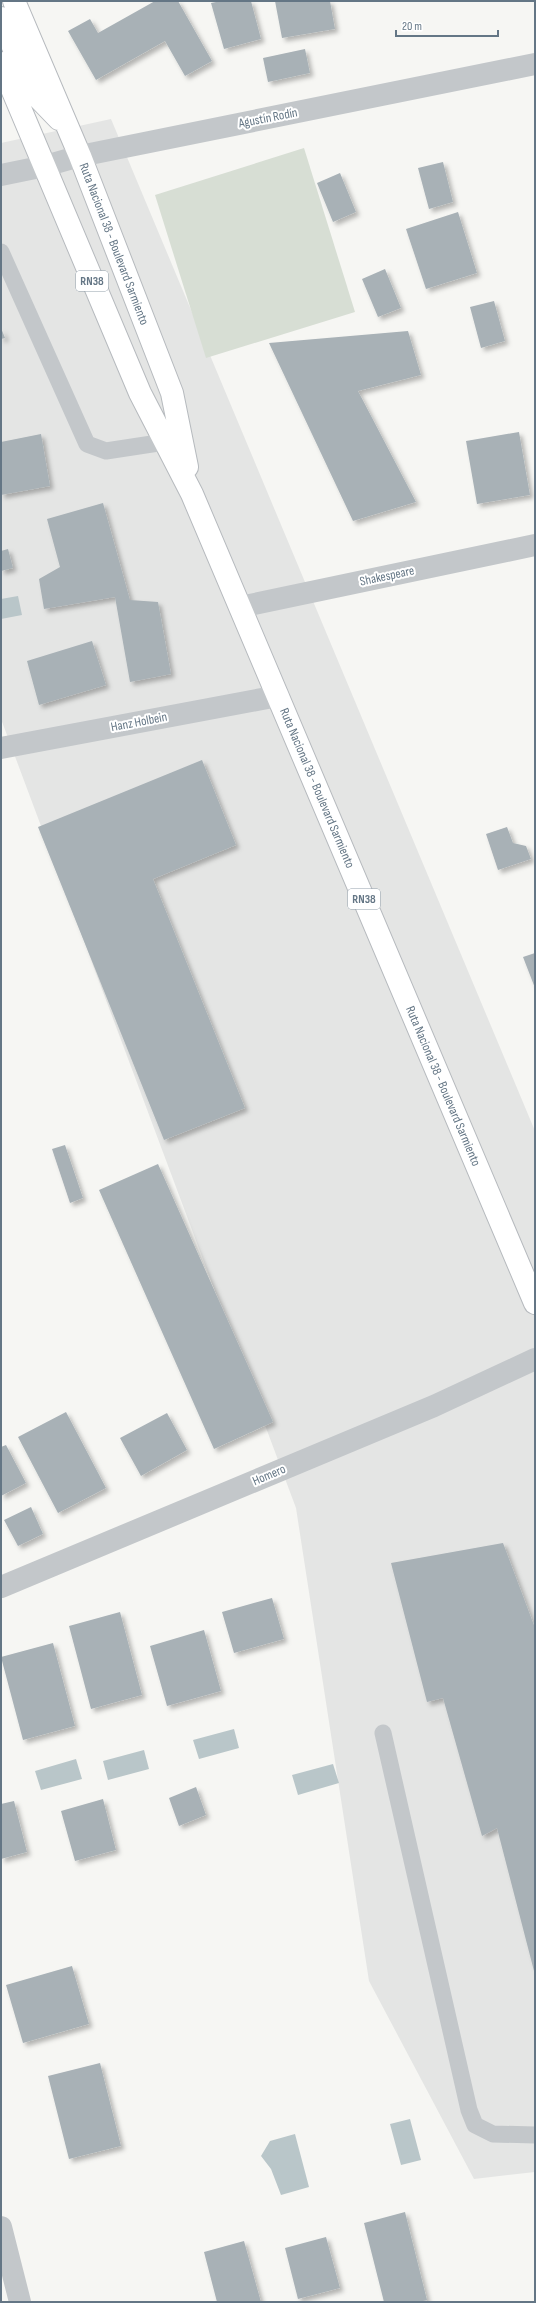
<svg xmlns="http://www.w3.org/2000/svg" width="536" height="2303" font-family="'Sofia Sans Condensed',sans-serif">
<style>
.built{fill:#e4e5e4}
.green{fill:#d7ded4}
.water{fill:#b9c6c9}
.building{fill:#a8b1b6;filter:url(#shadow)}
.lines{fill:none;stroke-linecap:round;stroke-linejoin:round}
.primary-casing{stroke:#b6babe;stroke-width:24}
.service{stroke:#c3c7ca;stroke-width:17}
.minor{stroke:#c3c7ca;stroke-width:22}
.primary{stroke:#fff;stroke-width:22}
.labels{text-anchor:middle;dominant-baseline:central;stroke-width:4;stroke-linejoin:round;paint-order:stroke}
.shield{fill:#fff;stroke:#929faa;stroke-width:1}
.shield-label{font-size:12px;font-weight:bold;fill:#647685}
.street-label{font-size:13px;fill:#647685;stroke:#fff}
</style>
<defs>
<filter id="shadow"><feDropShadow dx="3.5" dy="3.5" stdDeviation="2" flood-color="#0004"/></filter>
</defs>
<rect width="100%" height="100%" fill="#f6f6f3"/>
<path class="built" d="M111,119l424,1012v1041l-61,7 -105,-198 -73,-473 -295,-789v-576z"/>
<path class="green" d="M304,148l51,164 -149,46 -51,-163z"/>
<path class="water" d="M18,596l4,19 -21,4v-20z
M234,1729l5,19 -40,11 -6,-19z
M144,1750l5,19 -41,11 -5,-19z
M76,1759l6,20 -41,11 -6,-19z
M333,1764l6,19 -41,12 -6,-20z
M410,2119l11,41 -20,5 -11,-41z
M295,2134l14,53 -28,8 -10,-26 -10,-13 9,-15z"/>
<path class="building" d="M155,1h23l34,60 -27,15 -20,-35 -69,39 -28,-49 22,-12 8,14z
M221,1h30l10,38 -37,10 -13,-46z
M275,1h55l5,28 -53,9z
M305,49l5,24 -42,9 -5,-24z
M443,162l10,40 -24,7 -11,-41z
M340,173l16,39 -23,10 -16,-39z
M458,212l19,61 -51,16 -20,-60z
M385,269l16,39 -23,9 -16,-38z
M494,301l11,40 -24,7 -11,-41z
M1,328l4,10 -4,1z
M408,331l13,44 -63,16 58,111 -63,19 -84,-178z
M519,432l11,63 -53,9 -11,-63z
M41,434l9,52 -49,9v-53z
M103,503l27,97 28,2 13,72 -41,8 -15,-85 -71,12 -5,-30 21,-12 -13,-48z
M8,549l5,19 -12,3v-20z
M92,641l14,44 -67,20 -12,-44z
M202,760l34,85 -83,34 92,229 -81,32 -126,-313z
M507,827l6,16 13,3 5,13 -33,11 -12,-36z
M535,953v35l-12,-31z
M65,1145l18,53 -13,5 -18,-54z
M158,1164l115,258 -59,27 -115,-259z
M66,1412l40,76 -48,25 -40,-76z
M167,1413l20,37 -46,26 -21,-38z
M6,1445l20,38 -25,13v-49z
M31,1507l12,27 -25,12 -14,-26z
M503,1543l32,85 -1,343 -37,-143 -15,8 -39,-138 -16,4 -36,-139z
M272,1598l12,41 -50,14 -12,-41z
M120,1612l22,83 -51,14 -22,-83z
M204,1630l17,61 -54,15 -17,-60z
M53,1643l22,83 -52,14 -22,-83z
M196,1787l10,28 -27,11 -10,-28z
M103,1799l13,51 -41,11 -14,-50z
M14,1801l13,51 -26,7v-55z
M72,1966l17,58 -66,19 -17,-58z
M100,2063l21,83 -52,13 -21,-83z
M405,2212l22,88 -8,2h-35l-20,-79z
M326,2237l14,51 -42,11 -13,-51z
M244,2241l17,61h-44l-13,-50z"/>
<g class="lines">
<g class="primary-casing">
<path id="primary" d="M14,1l66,155 92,237 15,74
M1,18l30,72 28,29
M1,63l139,330 52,101 343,809"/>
</g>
<path class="service" d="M1,252l86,192 19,7 59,-9
M383,1733l86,377 6,15 18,9 42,1"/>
<path class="minor" d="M1,175l44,-9 35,-10 455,-92
M240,607l295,-62
M1,748l277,-52
M1,1587l433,-181 101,-47
M1,2227l19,75"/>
<use href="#primary" class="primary"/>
</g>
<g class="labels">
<g class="shield">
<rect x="76" y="271" width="32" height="20" rx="3"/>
<rect x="348" y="889" width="32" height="20" rx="3"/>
</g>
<g class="shield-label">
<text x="92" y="281">RN38</text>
<text x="364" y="899">RN38</text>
</g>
<g class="street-label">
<text transform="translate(268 118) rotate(-11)">Agustín Rodín</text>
<text transform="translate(114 244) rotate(69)">Ruta Nacional 38 - Boulevard Sarmiento</text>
<text transform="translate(387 576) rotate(-12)">Shakespeare</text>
<text transform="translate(139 722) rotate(-11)">Hanz Holbein</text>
<text transform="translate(317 788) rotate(67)">Ruta Nacional 38 - Boulevard Sarmiento</text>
<text transform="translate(443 1086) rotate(67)">Ruta Nacional 38 - Boulevard Sarmiento</text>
<text transform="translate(269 1475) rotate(-23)">Homero</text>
</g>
</g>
<rect width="536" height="2303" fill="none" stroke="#647685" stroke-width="4"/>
<path d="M396 30v6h102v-6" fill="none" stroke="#647685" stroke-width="2"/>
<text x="402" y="30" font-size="12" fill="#647685" stroke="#ffffff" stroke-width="3" paint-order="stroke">20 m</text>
</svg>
